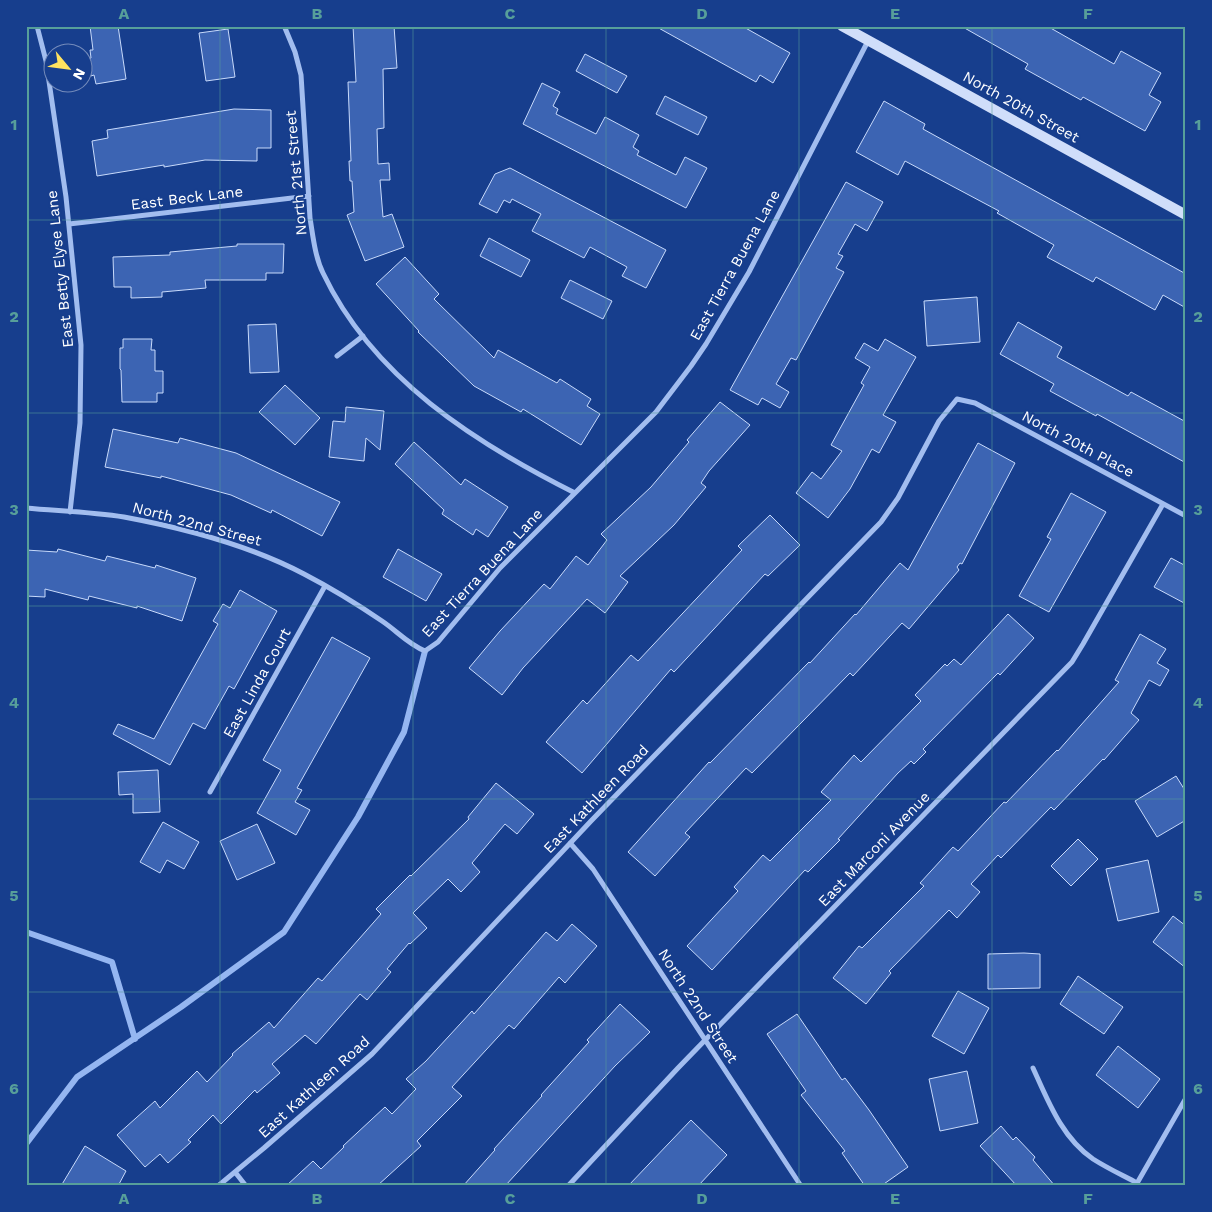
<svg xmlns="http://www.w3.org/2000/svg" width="1212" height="1212" font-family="'Work Sans',sans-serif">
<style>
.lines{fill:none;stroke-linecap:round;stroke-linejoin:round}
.stream{stroke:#95b6f1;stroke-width:6}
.building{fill:#3c64b3;stroke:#c8dafb}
.street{stroke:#a2bdef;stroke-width:5}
.secondary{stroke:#d0defa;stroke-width:10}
.grid{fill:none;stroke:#579f9a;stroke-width:1;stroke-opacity:0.55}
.labels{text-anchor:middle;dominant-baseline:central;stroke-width:4;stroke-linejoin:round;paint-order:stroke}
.street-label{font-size:15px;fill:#fff;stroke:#173e8d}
.neatline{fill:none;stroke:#579f9a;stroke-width:2}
.grid-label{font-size:16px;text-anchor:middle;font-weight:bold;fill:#579f9a}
</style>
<rect width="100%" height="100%" fill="#173e8d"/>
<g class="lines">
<path class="stream" d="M26,932l86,30 23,77
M26,1144l51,-67 104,-70 103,-75 74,-115 46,-85 21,-81"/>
</g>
<path class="building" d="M90,26h28l8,53 -30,5 -2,-9 -3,1 -3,-17 3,-1 -1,-8h3z
M353,26h41l3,42 -14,1 1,59 -7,1 1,35 11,-1 1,17h-10l3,37 9,-3 12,33 -39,14 -18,-46 7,-3 -2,-31h-2l-1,-20h2l-3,-79h8z
M655,26h87l48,27 -17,30 -13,-8 -4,7z
M961,26h86l67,38 7,-13 40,22 -12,22 12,7 -16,29 -62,-34 -2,3 -56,-31 3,-5z
M228,29l7,48 -29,4 -7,-48z
M585,54l42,22 -10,17 -41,-22z
M542,83l18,9 -7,14 5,3 -2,5 40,20 9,-17 34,18 -6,12 6,4 -2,4 39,20 9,-18 22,11 -21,40 -163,-84z
M665,96l42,21 -9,18 -42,-21z
M884,101l41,23 -2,5 263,145v34l-23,-13 -8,15 -59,-33 -3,5 -46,-25 7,-12 -57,-32 2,-2 -94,-50 -7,14 -42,-23z
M234,109l37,1v38h-14v13l-52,-1 -41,7v-2l-67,11 -5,-35 16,-3 -1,-8z
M510,168l156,82 -20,38 -24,-12 5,-9 -37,-20 -6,11 -52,-27 9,-17 -29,-15 -2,4 -6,-3 -7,13 -18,-9 16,-30z
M846,182l37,20 -16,29 -12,-7 -17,30 5,2 -7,12 8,4 -48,88 -5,-2 -15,26 13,8 -9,16 -18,-10 -4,7 -28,-15z
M489,238l41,22 -9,17 -41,-21z
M237,244h47l-1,29h-17v7h-61l1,8 -44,4v5l-31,1v-11h-17l-1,-30 57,-2v-3l67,-6z
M405,257l34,37 -5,5 60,59 4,-8 59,33 3,-4 31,20 -4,7 13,8 -19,31 -58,-36 -2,3 -47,-26 -56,-54 1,-1 -43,-47z
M570,280l42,21 -9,18 -42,-21z
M977,297l3,45 -53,4 -3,-45z
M1018,322l44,25 -5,10 71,39 3,-4 55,30v41l-89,-49 -1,2 -46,-25 4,-7 -54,-30z
M276,324l3,48 -29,1 -2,-48z
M123,339h29l-1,11h4v21h8v22h-6v9h-35l-1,-32 -1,-1v-21h3z
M885,339l31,18 -33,58 13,7 -17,31 -7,-4 -22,40 -22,29 -32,-25 16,-21 9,7 21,-28 -11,-6 33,-60 -3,-2 9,-16 -15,-9 9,-15 14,8z
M285,385l35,33 -25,27 -36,-33z
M720,402l30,23 -41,46 -8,12 5,4 -32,38 -54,51 8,6 -23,31 -18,-14 -64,69 -21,27 -33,-27 31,-37 44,-47 6,5 26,-33 12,9 19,-25 -6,-6 50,-47 38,-45 -2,-2z
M346,407l38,4 -4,39 -14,-12 -2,23 -35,-4 4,-36 12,1z
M113,429l65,14 2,-5 56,15 104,49 -18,34 -50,-26 -1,3 -40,-18 -70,-19v2l-56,-11z
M414,442l47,43 4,-6 43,28 -20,30 -12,-8 -3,6 -31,-21 2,-4 -49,-46z
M978,443l37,20 -53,101 -2,-1 -3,4 2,3 -50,59 -7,-6 -49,53 -3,-3 -98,100 -6,-5 -61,65 5,4 -35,39 -27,-24 81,-90 1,1 99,-101 1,1 45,-49 1,1 44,-52 8,7z
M1071,493l35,19 -57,100 -30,-16 32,-57 -4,-2z
M770,515l30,30 -32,31 -3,-2 -91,98 -3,-3 -89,104 -36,-31 37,-42 4,4 44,-49 7,6 104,-111 -4,-4z
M58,549l47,12 2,-5 48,12 1,-3 40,13 -14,43 -45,-15v2l-48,-12 -1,4 -43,-11v8l-19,-1v-46l31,2z
M398,549l44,25 -16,27 -43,-24z
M1171,558l15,8v38l-32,-17z
M240,590l37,21 -43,78 -5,-3 -24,43 -12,-6 -23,42 -57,-31 5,-10 36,15 64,-115 -5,-3 10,-17 7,4z
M1008,614l26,24 -34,37 -2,-2 -75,76 3,3 -12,12 -3,-3 -13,12 -60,66 2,1 -32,32 -3,-2 -93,100 -25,-24 51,-55 -4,-4 29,-32 7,6 61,-61 -10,-8 33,-37 7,7 60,-61 -6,-6 30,-31 2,2 7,-7 7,6z
M1140,634l26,15 -9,14 12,7 -9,16 -11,-6 -18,33 8,7 -35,40 -1,-1 -49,51 -3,-3 -50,51 -3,-3 -27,29 9,8 -23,26 -8,-8 -60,61 2,2 -25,31 -33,-26 26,-32 3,2 62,-62 -4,-3 33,-36 5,4 46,-49 2,1 51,-53 1,1 61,-69 -4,-2z
M332,637l38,21 -73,130 5,2 -7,12 15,8 -14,25 -39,-22 24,-43 -18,-10z
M158,770l2,42 -27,1v-19l-14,1 -1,-23z
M1176,776l10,16v28l-29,17 -22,-36z
M496,783l38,31 -17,20 -12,-10 -33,39 8,9 -19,20 -13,-13 -35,34 14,15 -17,16 -1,-1 -22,26 4,3 -24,28 -7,-6 -44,50 -11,-9 -33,29 8,9 -23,20 -2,-3 -34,34 -8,-9 -25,25 3,2 -23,21 -8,-9 -15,13 -28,-32 38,-34 5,7 37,-37 10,11 26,-27 -1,-1 37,-32 5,6 44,-50 4,3 59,-67 -5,-5 34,-34 1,1 58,-57 -1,-2z
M163,822l36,20 -15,27 -17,-9 -7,13 -20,-11z
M257,824l18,39 -38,17 -17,-39z
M1078,839l20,20 -27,27 -20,-20z
M1148,860l11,52 -41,9 -12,-52z
M1173,916l13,10v42l-33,-26z
M572,924l25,22 -32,37 -6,-6 -45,52 -5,-4 -57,62 10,9 -45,45 4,5 -44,40h-91l27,-25 8,8 23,-22 -1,-1 42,-39 7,7 24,-25 -10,-10 20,-18 46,-50 2,3 72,-82 11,9z
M1024,953l16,1v34l-52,1v-35z
M1078,976l45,31 -19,27 -44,-30z
M958,991l31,17 -25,46 -32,-18z
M620,1004l30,28 -35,34 -110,120h-42l32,-36 -1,-1 48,-53 -1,-1 48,-53 -2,-2z
M797,1014l45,66 3,-2 24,32 39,57 -27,19h-16l-23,-33 3,-2 -44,-56 5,-4 -39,-57z
M1118,1046l42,33 -22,29 -42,-33z
M967,1071l11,52 -38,8 -11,-52z
M691,1120l36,35 -29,31h-70z
M1001,1126l12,14 3,-3 19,20 -2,3 22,26h-38l-37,-40z
M85,1146l41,25 -8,15h-57z"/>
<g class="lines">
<path class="street" d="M37,26l9,35 20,136 15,148 -1,78 -10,89
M285,28l10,24 6,23 9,143c3,18 5,39 13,55 50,105 152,170 252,220
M69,224l240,-28
M337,356l26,-20
M26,508c33,3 66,4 98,9 59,11 127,29 180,57 27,14 53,30 78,47 15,10 26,23 43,30l13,-9 62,-74 156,-156 35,-46 15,-22 43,-72 119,-231
M210,792l115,-206
M570,843l23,26 208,317
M1033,1068c15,33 29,70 60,91 14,9 29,16 44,24
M235,1172l11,14
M1136,1185l50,-87
M218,1186l46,-38 108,-94 219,-233 290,-299 17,-24 41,-77 18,-22 18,4 211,113
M568,1186l110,-118 394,-406 11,-18 80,-140"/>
<path class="secondary" d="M842,26l344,189"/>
</g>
<path class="grid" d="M220,26v1160M413,26v1160M606,26v1160M799,26v1160M992,26v1160M26,220h1160M26,413h1160M26,606h1160M26,799h1160M26,992h1160"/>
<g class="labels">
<g class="street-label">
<text transform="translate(1021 107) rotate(29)">North 20th Street</text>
<text transform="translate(296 173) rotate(-95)">North 21st Street</text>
<text transform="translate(187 198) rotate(-7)">East Beck Lane</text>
<text transform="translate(735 265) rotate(-61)">East Tierra Buena Lane</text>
<text transform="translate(60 269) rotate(-96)">East Betty Elyse Lane</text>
<text transform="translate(1078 444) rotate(28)">North 20th Place</text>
<text transform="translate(197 524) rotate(15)">North 22nd Street</text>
<text transform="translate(482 573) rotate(-47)">East Tierra Buena Lane</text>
<text transform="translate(257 683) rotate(-61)">East Linda Court</text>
<text transform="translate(596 799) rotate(-46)">East Kathleen Road</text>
<text transform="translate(874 849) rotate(-46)">East Marconi Avenue</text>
<text transform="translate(698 1006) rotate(57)">North 22nd Street</text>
<text transform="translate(314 1087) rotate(-42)">East Kathleen Road</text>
</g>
</g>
<rect width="1212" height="1212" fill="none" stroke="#173e8d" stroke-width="55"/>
<g transform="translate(68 68) rotate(119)"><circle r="24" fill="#173e8d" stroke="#748bbb"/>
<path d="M0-4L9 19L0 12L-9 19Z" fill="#ffe260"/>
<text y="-8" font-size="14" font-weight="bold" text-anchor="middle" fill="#ffffff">N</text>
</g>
<rect x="28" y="28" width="1156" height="1156" class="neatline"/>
<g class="grid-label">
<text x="124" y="19">A</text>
<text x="317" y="19">B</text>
<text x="510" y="19">C</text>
<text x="702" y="19">D</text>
<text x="895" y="19">E</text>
<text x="1088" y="19">F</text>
<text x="14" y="130">1</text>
<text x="1198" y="130">1</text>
<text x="14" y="322">2</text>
<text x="1198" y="322">2</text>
<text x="14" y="515">3</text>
<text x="1198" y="515">3</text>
<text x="14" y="708">4</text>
<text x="1198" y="708">4</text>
<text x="14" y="901">5</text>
<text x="1198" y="901">5</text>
<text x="14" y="1094">6</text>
<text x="1198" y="1094">6</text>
<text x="124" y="1204">A</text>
<text x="317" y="1204">B</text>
<text x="510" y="1204">C</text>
<text x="702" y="1204">D</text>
<text x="895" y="1204">E</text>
<text x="1088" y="1204">F</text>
</g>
</svg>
